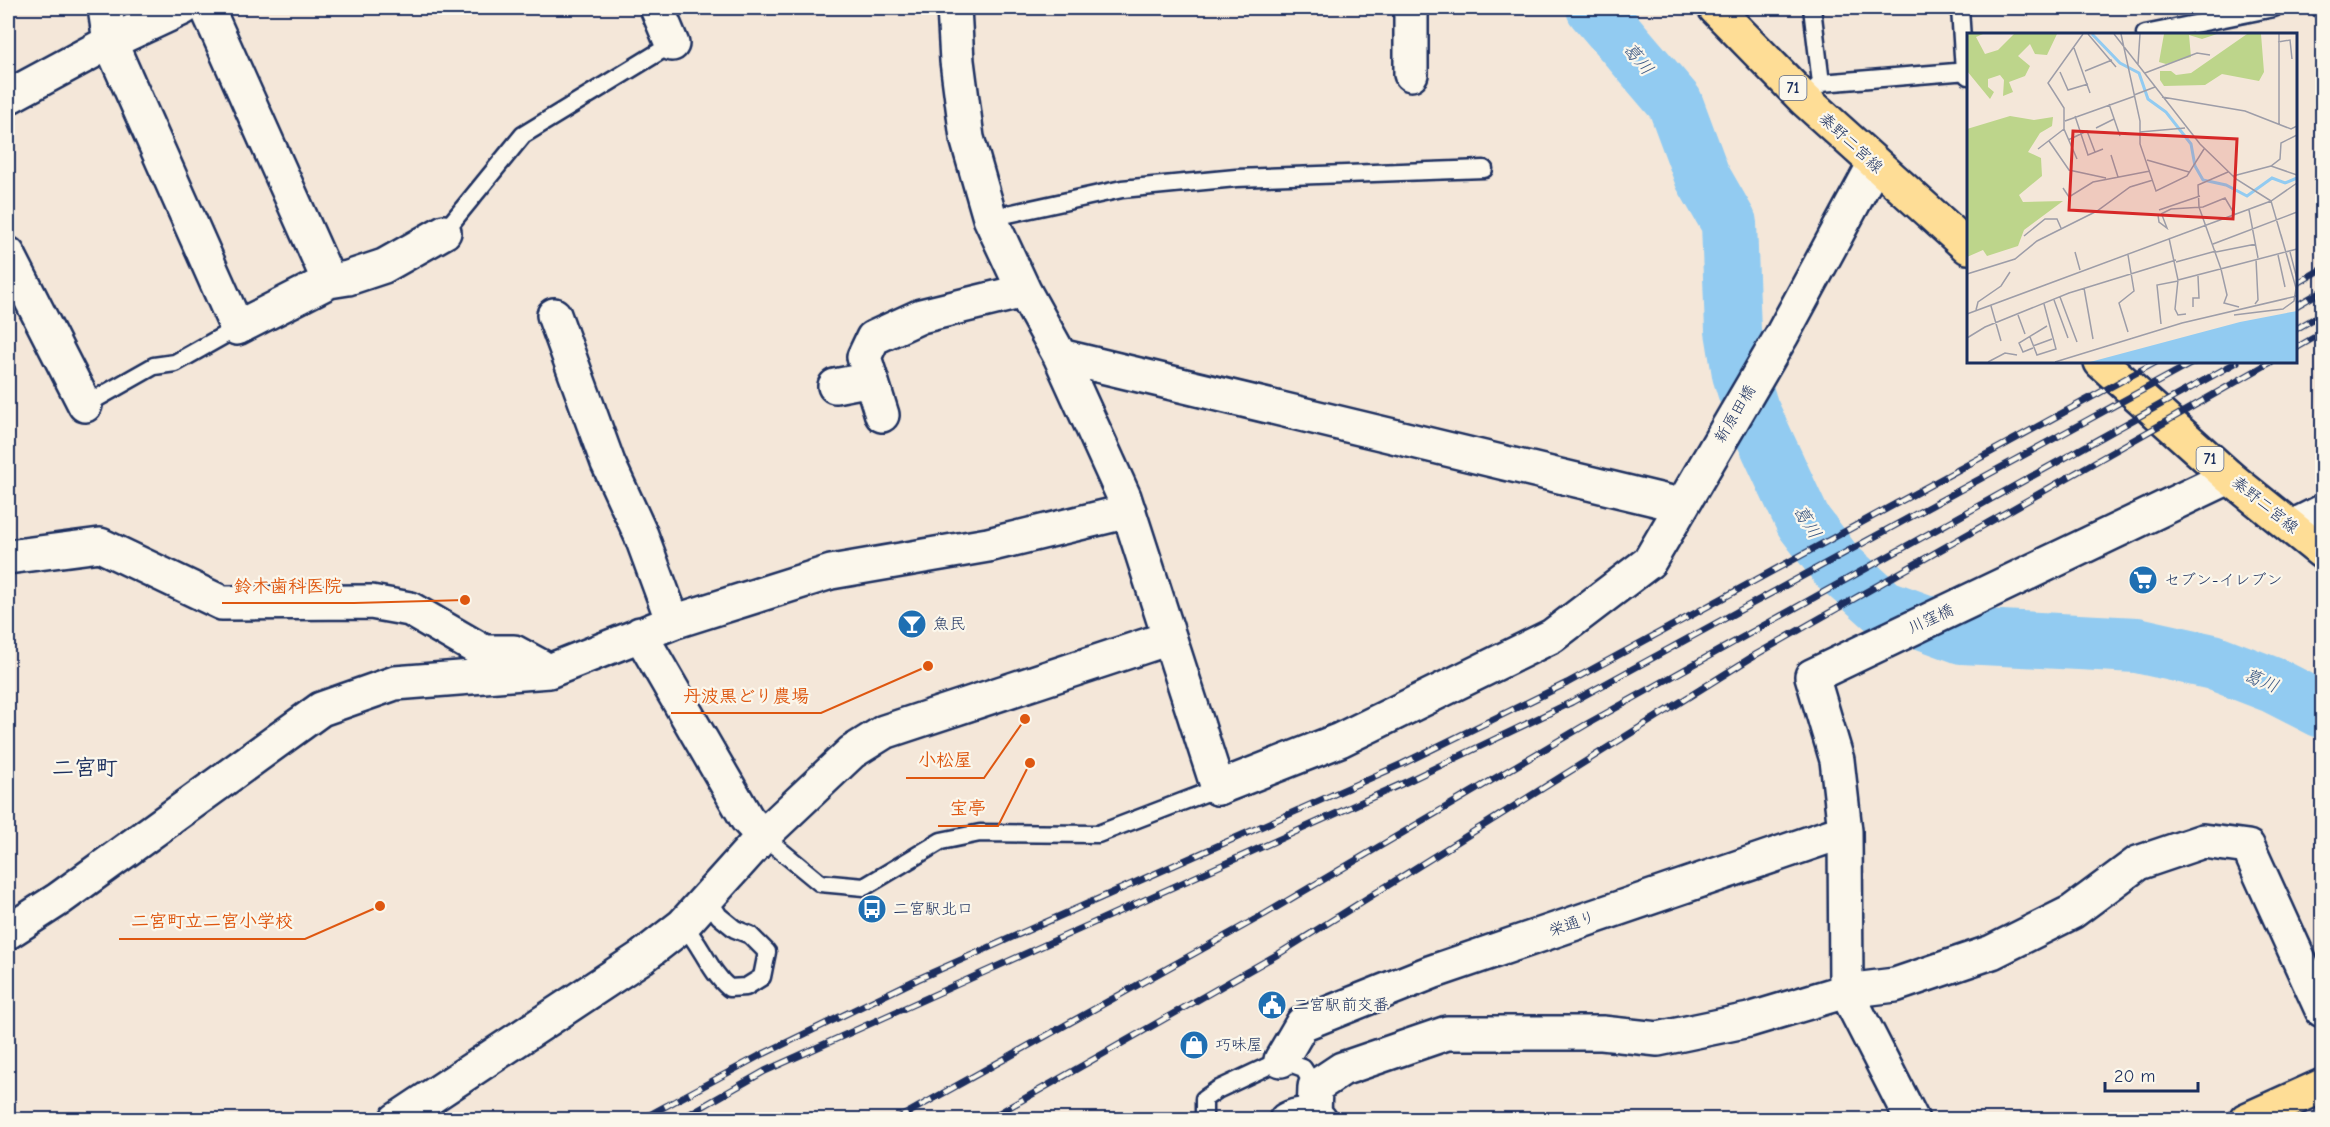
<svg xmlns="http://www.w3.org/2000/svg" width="2330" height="1127" font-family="'Comic Neue','Klee One',sans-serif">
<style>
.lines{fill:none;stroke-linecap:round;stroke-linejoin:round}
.river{stroke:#92cbf1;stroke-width:56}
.lane-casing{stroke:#1b2f5e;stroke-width:21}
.street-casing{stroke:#1b2f5e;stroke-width:38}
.secondary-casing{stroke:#1b2f5e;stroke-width:38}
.primary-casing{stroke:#1b2f5e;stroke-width:38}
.highway-casing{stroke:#1b2f5e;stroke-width:38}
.lane{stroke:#fbf7ec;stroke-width:16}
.street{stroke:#fbf7ec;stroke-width:33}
.secondary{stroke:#fbf7ec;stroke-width:33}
.primary{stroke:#fedd96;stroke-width:33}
.highway{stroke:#fedd96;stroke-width:33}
.rail-casing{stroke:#1b2f5e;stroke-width:7}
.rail{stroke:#fbf7ec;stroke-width:4.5;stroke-dasharray:14;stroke-linecap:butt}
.labels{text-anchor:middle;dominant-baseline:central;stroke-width:4.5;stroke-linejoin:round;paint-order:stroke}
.shield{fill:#fbf7ec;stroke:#5e6b89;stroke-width:1.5}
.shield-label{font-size:15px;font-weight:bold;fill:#1b2f5e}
.street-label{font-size:16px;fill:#1b2f5e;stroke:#fbf7ec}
.poi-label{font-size:16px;fill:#1b2f5e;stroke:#fbf7ec;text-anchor:start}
.water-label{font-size:18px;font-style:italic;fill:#395683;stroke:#fbf7ec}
.district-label{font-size:22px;font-weight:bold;fill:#1b2f5e;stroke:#fbf7ec}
.inset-river{fill:none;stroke:#92cbf1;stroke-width:3}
.inset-road{fill:none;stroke:#9d9da8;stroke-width:1.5}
.view{fill:#d62828;fill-opacity:0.15;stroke:#d62828;stroke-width:3}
.inset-edge{fill:none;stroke:#1b2f5e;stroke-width:3}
.leader{fill:none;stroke:#de5710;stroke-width:2}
.callout-dot{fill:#de5710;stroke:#fbf7ec;stroke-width:2}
.callout-label{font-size:18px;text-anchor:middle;font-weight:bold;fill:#de5710;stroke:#fbf7ec;stroke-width:4.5;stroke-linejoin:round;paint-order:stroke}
</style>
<rect width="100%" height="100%" fill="#f4e7d9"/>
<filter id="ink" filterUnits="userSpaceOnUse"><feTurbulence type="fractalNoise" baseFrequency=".0167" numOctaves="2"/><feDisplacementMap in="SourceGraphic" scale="12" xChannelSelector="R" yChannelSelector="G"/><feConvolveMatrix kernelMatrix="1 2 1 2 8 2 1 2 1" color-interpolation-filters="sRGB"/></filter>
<g filter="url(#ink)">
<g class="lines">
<path class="river" d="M1594,8l81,95 27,73 27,47 4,108 7,43 11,35 52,112 34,45 46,41 79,29 175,9 76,17 62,24 47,24"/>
<g class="lane-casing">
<path id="lane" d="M1812,8l9,75 -7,7
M1960,8l4,64 4,4
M2320,8l2,3
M2145,34l129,-26
M1821,83l147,-12
M990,218l132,-29 114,-11 248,-9
M444,232l79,-97 149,-91
M85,405l69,-39 21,-3 62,-35
M763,836l57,47 44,4 77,-46 39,-8 118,1 120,-46
M683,925c18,19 26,46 46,63l17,-1 16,-10 5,-25 -17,-17 -15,-6 -16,-13 -12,-19
M1204,1120v-21l13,-9 64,-30 22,8 12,19"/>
</g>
<g class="street-casing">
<path id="street" d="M105,8l5,34 127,286 92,-47 19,-3 36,-12 60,-34
M207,8l122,273
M657,8l15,36
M954,8l3,53 10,77 23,80 34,73 36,65 64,141 94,291
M1411,8v66
M8,97l102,-55 73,-34
M8,254l77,151
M554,315l54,148 33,72 32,87
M1060,356l620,149
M835,386l36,-7
M882,415l-18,-58 9,-19 48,-22 103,-25
M2292,527l30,-15
M8,557l92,-12 122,58 149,-1 39,7 74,43h30l26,14
M640,634l107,185 16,17
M8,932l51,-33 262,-190 74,-26 154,-12 124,-49 158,-50 157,-27 141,-34
M1281,1060l21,-36 130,-52 413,-141
M1314,1115l1,-28 27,-18 105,-36h155l56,6 91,-19 97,-29 49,-6 97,-33 80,-40 66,-49 65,-22 45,6 74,163
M1912,1120l-66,-129 -1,-160 -8,-71 -25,-84 417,-199"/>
</g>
<g class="secondary-casing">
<path id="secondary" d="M1218,788l122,-48 212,-104 97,-74 133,-227 92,-170
M396,1120l246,-163 41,-32 80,-89 89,-84 32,-20 285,-94
M1286,1120c11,-6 24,-8 34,0"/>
</g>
<g class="primary-casing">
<path id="primary" d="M1715,8l90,92 163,147
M2101,362l128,115 93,75"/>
</g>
<g class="highway-casing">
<path id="highway" d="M2246,1120l76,-34"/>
</g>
<use href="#lane" class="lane"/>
<use href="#street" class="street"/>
<use href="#secondary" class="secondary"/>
<use href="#primary" class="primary"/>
<use href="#highway" class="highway"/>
<g class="rail-casing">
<path id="rail" d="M2296,284l26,-15
M2296,306l26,-15
M2296,329l26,-15
M2296,348l26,-15
M640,1120l119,-64 159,-77 484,-215 165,-81 589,-321
M679,1120l86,-49 641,-289 166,-80 622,-340
M895,1120l370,-206 322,-190 650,-362
M987,1120l293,-167 477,-299 514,-292"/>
</g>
<use href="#rail" class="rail"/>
</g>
</g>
<defs>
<g id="supermarket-disc" transform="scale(1.5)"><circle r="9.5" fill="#1f6fb2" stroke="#fbf7ec"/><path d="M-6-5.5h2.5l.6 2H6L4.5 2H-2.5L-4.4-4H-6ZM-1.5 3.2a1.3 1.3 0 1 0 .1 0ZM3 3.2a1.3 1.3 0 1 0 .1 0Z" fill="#fff"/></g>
<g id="bar-disc" transform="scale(1.5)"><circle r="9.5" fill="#1f6fb2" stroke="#fbf7ec"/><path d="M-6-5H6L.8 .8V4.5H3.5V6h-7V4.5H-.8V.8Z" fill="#fff"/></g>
<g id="bus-disc" transform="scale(1.5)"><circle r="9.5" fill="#1f6fb2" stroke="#fbf7ec"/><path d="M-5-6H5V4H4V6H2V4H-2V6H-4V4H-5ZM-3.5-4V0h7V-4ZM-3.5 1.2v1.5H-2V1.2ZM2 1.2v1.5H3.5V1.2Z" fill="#fff"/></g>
<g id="civic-disc" transform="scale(1.5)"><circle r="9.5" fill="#1f6fb2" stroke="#fbf7ec"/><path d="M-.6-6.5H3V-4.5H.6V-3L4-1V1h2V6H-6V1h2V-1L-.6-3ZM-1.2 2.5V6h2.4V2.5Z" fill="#fff"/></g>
<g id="shop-disc" transform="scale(1.5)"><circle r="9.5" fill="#1f6fb2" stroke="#fbf7ec"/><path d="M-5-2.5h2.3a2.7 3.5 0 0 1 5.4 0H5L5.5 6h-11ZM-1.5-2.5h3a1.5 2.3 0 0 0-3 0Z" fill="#fff"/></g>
</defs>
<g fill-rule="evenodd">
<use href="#supermarket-disc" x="2143" y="580"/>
<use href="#bar-disc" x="912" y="624"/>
<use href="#bus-disc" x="872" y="909"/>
<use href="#civic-disc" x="1272" y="1005"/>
<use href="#shop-disc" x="1194" y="1045"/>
</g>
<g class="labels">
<g class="shield">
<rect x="1779.5" y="76" width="27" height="24" rx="4.5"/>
<rect x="2196.5" y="447" width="27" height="24" rx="4.5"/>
</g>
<g class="shield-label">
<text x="1793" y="88">71</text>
<text x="2210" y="459">71</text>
</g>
<g class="street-label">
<text transform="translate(1851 143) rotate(43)">秦野二宮線</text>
<text transform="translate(1735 414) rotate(-59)">新原田橋</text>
<text transform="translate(2265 505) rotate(39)">秦野二宮線</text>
<text transform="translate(1931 619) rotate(-25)">川窪橋</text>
<text transform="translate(1572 924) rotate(-19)">栄通り</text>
</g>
<g class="poi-label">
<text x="2164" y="580">セブン-イレブン</text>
<text x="933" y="624">魚民</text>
<text x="893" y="909">二宮駅北口</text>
<text x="1293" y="1005">二宮駅前交番</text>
<text x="1215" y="1045">巧味屋</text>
</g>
<g class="water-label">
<text transform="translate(1638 59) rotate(50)">葛川</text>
<text transform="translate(1807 522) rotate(58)">葛川</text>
<text transform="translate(2261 681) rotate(22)">葛川</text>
</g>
<g class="district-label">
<text x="85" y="768">二宮町</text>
</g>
</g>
<g transform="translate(1967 33)">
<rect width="330" height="330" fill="#f4e7d9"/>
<path d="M0,1h16l-7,3 9,17 13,-4 16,-16h43l-10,21 -12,-1 -5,-10 -12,12 12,10 -5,10 -16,6 4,10 -10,4 1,-16 -4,-5 -12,4v8l6,5 -4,7 -23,-28zM197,1h53l-15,5 -13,-4 2,22 -25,7 -7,-2zM280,1h14l3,38 -5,9 -37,-7 -17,11 -41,1 -4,-6v-9h11l5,4 15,-2zM43,83l24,4 19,-3 -1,9 -12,7 -12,19 13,6 1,18 -23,19 4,7 40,-1 -39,29 -6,16 -31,10 -4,-6 -16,7v-128z" fill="#bdd58b"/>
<path d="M330,278v51h-207l150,-40z" fill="#92cbf1"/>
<path class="inset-river" d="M125,1l28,29 19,10 9,26 18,13 25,32 4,22 8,14 23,5 21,11 25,-18 13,5 12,-5"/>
<path class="inset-road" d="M121,1l28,33M147,1l86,110 36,35 35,22M154,1l19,87v23l16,47 31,-15 17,-27M311,9l12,-2 2,19M107,15l16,45M171,31l2,-30M118,38l27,-11M93,39l8,18 20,-6M178,40l52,-20 13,2M167,62l21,-8M195,64l83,14 46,18 6,-3M142,71l11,32M108,83l13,39 15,-6M98,88l70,-25M312,92v-91M129,95l18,-9M173,99l45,-4M101,107l19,-9 8,21M82,108l20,29 37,8M71,116l26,-20M144,122l7,22M110,126l-13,-30v-21l-16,-25 35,-49M180,127l42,12M304,133l26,9M261,139l-30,13 1,22 22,62 6,26 -3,8 15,4M266,143l38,-10 9,-7 1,-16 16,-8M96,155l6,9 24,-15 57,-11M304,168l11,38M192,177l41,-14M282,177l9,48M194,181l10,-5 32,-2 22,-9 10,17M191,182h4l5,13 -8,-6zM57,203l21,-17h12l4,9M202,205l9,42 119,-31M246,211l84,-32M108,219l5,18M249,219l40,-8M323,219l7,27M311,222l7,32M209,229l40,-11M0,241l48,-15 22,-18 60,-30 33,-24 23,-7M211,247l-3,29 3,6 8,-1M117,255l9,51M93,264l17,45M87,267l14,38M288,271l3,-4 -2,-41M24,273l10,35M226,274v-9h6l-1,-22M9,277l2,-8 23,-16 9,-14M0,281l304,-113 26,-18M51,282l7,19M267,282l49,-6 11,-8 2,-13 -15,-53M194,291l-4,-39 21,-4M161,299l-9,-29 15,-12 -6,-36M63,304l7,18 19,-6 -12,-45M0,305l18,-11 84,-34 107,-33M66,313l19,-7M66,315l-10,4 -4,-9 28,-17M21,329l17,-9 12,2M88,329l127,-39 115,-27"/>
<path class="view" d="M106,98l164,8 -4,80 -164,-9z"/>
<rect width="330" height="330" class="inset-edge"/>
</g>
<path class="leader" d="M465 600L354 603H222M928 666L821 713H671M1025 719L984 778H906M1030 763L998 826H938M380 906L305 939H119"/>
<g class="callout-dot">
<circle cx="465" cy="600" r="6"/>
<circle cx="928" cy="666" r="6"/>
<circle cx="1025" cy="719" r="6"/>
<circle cx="1030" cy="763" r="6"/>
<circle cx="380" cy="906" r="6"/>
</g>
<g class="callout-label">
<text x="288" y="592">鈴木歯科医院</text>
<text x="746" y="702">丹波黒どり農場</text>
<text x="945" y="766">小松屋</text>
<text x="968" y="814">宝亭</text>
<text x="212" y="927">二宮町立二宮小学校</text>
</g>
<rect width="2330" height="1127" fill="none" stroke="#fbf7ec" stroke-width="30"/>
<rect x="15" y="15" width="2300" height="1097" fill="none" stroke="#1b2f5e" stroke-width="2" filter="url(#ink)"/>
<path d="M2105 1082v9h93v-9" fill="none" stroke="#1b2f5e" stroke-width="3"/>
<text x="2114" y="1082" font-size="18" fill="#1b2f5e" stroke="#fbf7ec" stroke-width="4.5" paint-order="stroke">20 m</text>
</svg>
